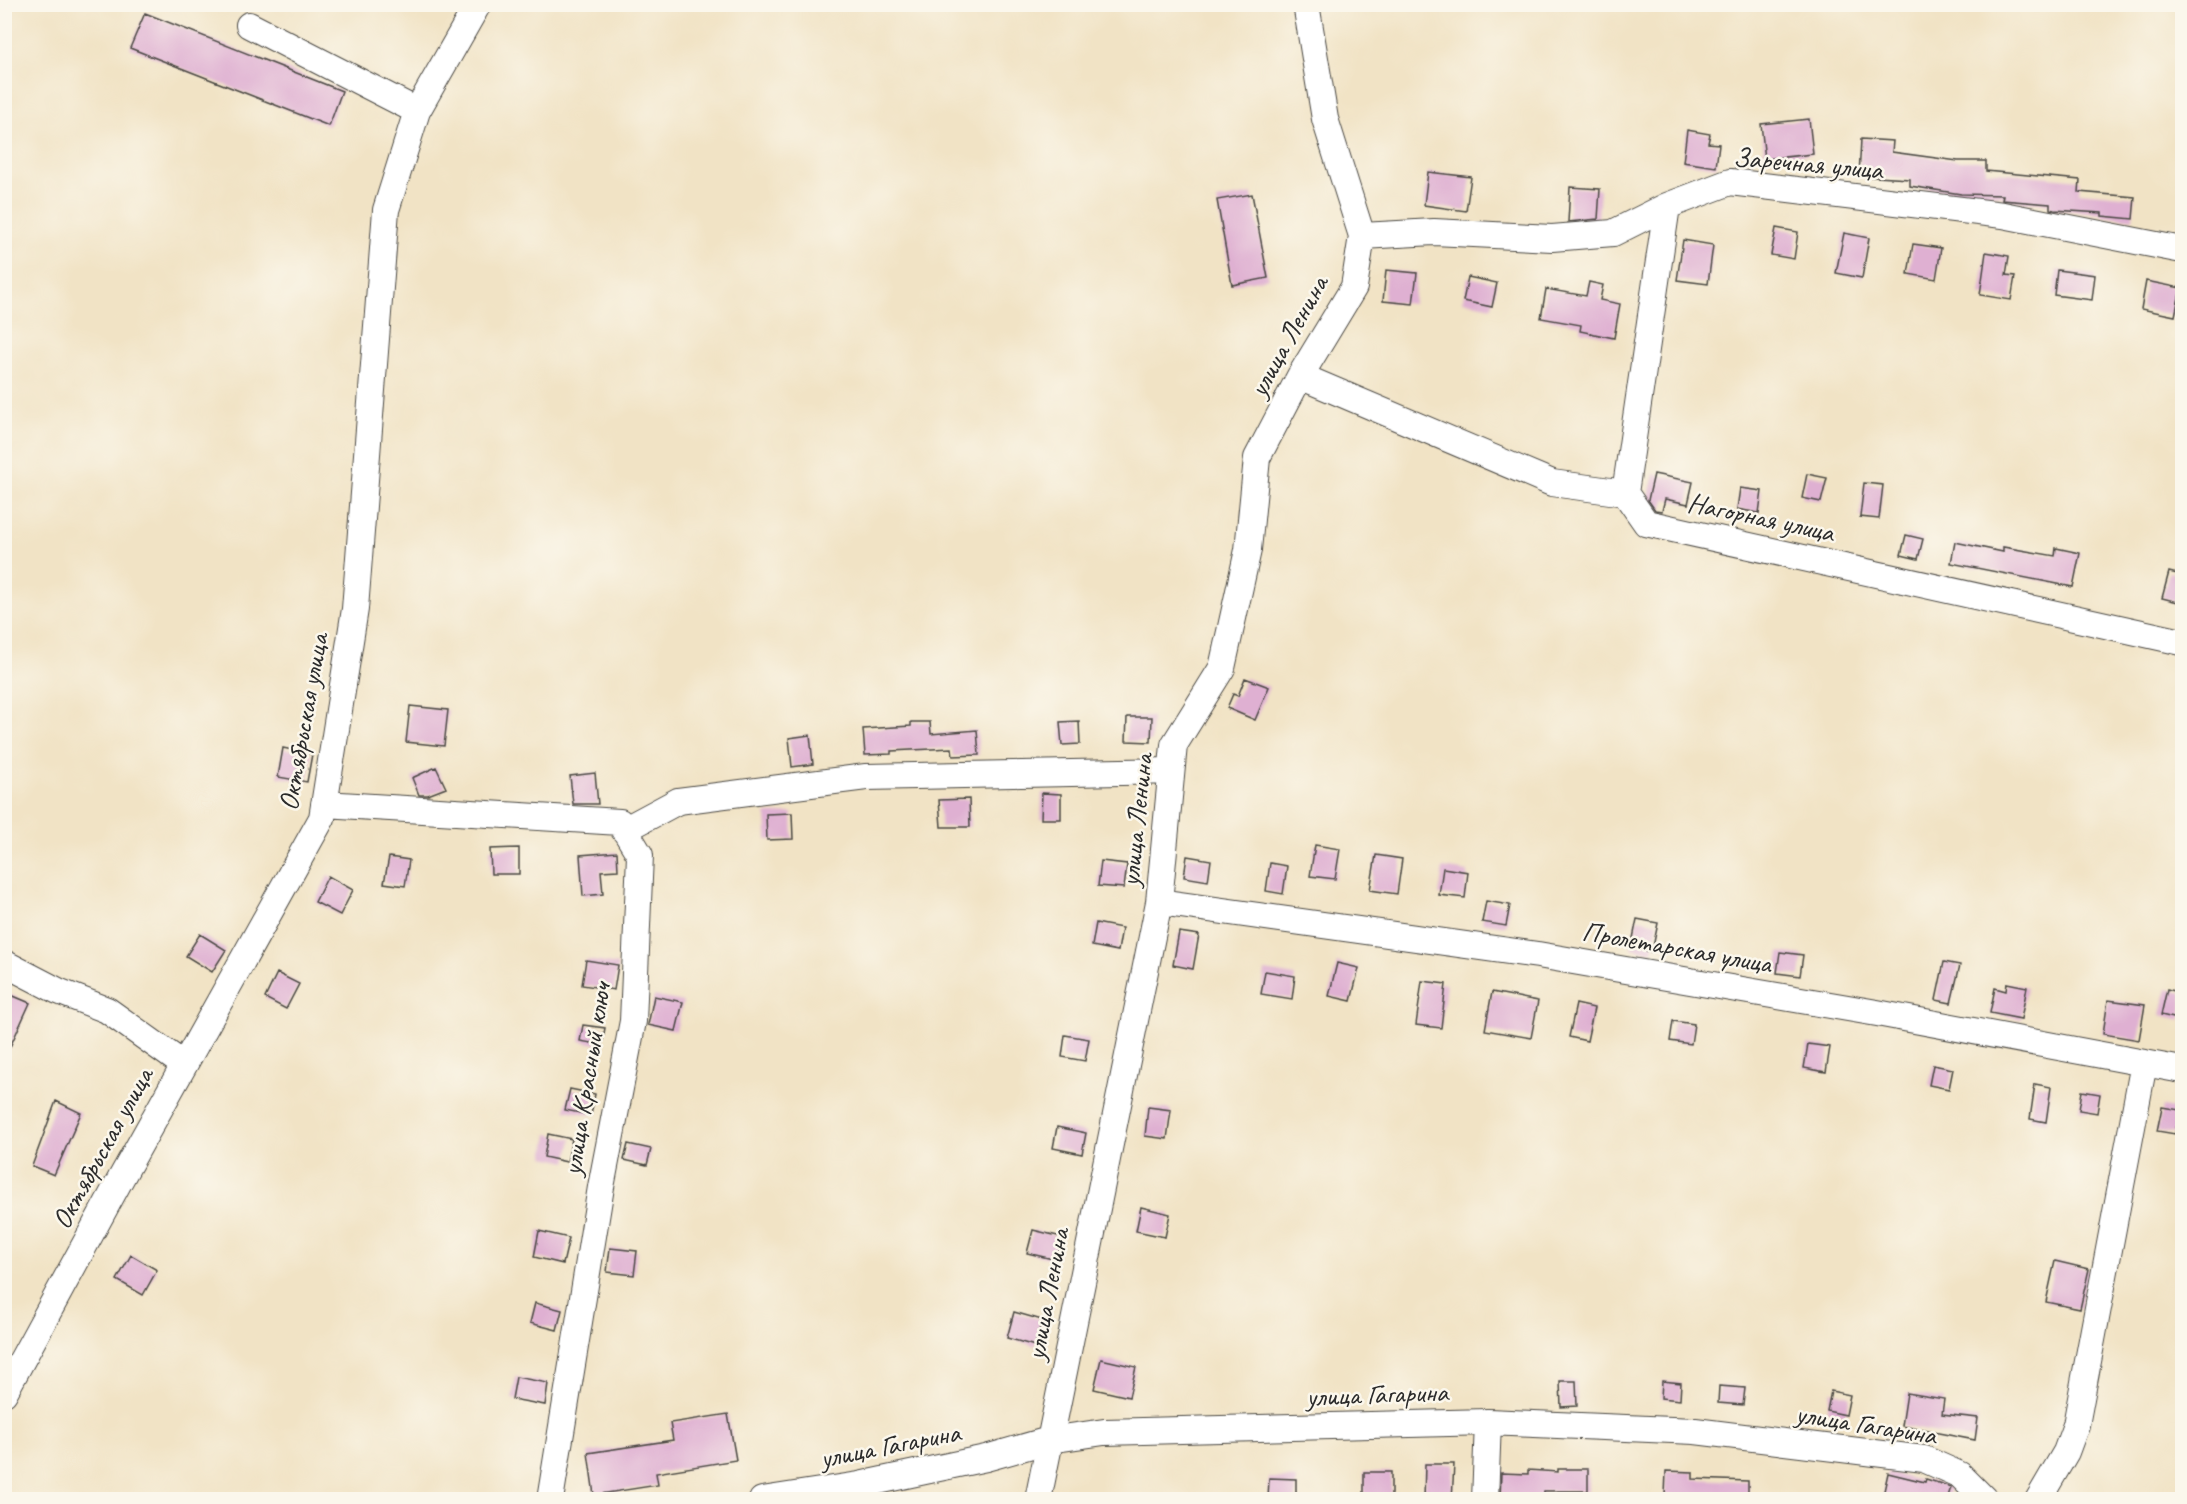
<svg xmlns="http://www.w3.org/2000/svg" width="2187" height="1504" font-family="Caveat,sans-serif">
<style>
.building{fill:#dfb0d2}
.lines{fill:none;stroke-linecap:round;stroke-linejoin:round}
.minor-casing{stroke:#494742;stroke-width:28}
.minor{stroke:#fff;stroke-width:26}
.labels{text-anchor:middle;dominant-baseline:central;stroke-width:5;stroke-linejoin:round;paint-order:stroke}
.street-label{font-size:28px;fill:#2b2b2b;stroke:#fbf7ec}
</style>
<rect width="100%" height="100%" fill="#fbf7ec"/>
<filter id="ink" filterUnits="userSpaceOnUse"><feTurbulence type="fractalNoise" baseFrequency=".0167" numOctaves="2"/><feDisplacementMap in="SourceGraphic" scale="12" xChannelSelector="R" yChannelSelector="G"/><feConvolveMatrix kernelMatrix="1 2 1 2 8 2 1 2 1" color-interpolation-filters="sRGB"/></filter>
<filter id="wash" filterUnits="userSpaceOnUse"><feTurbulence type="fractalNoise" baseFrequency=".008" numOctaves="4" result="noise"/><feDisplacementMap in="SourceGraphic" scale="24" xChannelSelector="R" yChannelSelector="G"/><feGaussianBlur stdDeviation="1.35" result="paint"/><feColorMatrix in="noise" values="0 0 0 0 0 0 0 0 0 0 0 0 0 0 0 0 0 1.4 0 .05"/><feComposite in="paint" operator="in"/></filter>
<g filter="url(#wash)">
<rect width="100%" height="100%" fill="#f1e3c5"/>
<g id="blocks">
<path class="building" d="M145,13l197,78 -13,35 -199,-78z
M1809,119l4,35 -48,5 -4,-35z
M1687,130l23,4 -2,9 11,1 -3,23 -33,-5z
M1861,139l32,2 -1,11 66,9h28v10l94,9 -1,12 56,5 -2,22 -31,-3v-3l-48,-3 -4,-1v-5l-48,-4 1,-5 -42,-1 -51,-8v-7l-51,-3z
M1428,172l43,5 -5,34 -42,-6z
M1570,187l30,2 -2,30 -30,3z
M1252,194l16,84 -36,7 -15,-85z
M1776,228l22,4 -4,27 -23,-4z
M1844,233l25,5 -7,40 -26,-5z
M1683,240l30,5 -5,39 -31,-4z
M1913,244l28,4 -5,31 -28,-5z
M1986,252l23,4 -3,19 9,1 -4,24 -31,-5z
M1386,270l31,3 -4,31 -30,-3z
M2057,270l38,5 -3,25 -38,-5z
M1468,277l29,6 -5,24 -29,-6z
M2146,281l35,7 -6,28 -34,-7z
M1589,282l14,3 -3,15 20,4 -6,34 -34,-7 1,-6 -40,-7 5,-29 40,7z
M1654,474l39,8 -5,22 -23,-5 -3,12 -7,-1 -7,-10z
M1807,474l20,4 -6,24 -19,-4z
M1864,483l19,2 -4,34 -19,-2z
M1740,488l22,3 -3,22 -22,-4z
M1906,535l17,4 -5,20 -17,-4z
M1955,542l48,10v-5l52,9 1,-8 24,5 -7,34 -122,-24z
M2169,572l13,3v28l-20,-5z
M1245,678l24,9 -14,33 -28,-12 6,-14 5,2z
M410,706l38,4 -4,36 -38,-4z
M1127,717h25l-1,25 -25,-1z
M1079,721l1,23 -18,1 -2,-23z
M911,722h19l1,12 46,-4 2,25 -26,1 -1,-8 -61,3v3l-26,1 -2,-26 48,-3z
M810,735l3,29 -21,3 -3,-29z
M283,748l29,6 -5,28 -29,-5z
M436,767l10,21 -18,7h-9l-7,-17z
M595,773l3,31h-25l-3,-28z
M1042,793l19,1v25h-20z
M969,799l1,28h-29l-2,-27z
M792,813l1,26 -26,1 -1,-26z
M1315,845l25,4 -5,30 -25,-3z
M519,848v26h-28l-1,-25z
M617,852l1,18 -17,1 2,23 -20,2 -3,-41z
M1376,855l26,4 -5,35 -27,-4z
M1187,856l24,4 -3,21 -24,-4z
M389,857l20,3 -4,26 -21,-3z
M1101,861l26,3 -3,24 -26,-2z
M1270,863l17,3 -4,28 -17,-3z
M1443,868l25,4 -3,26 -26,-3z
M328,876l25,14 -13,25 -25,-13z
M1486,901l24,4 -4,21 -24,-4z
M1637,919l21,4 -6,29 -21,-4z
M1096,923l26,5 -4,23 -26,-5z
M1179,932l20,3 -6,34 -20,-4z
M200,934l26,16 -14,22 -26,-16z
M1780,952l23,3 -3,21 -23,-3z
M586,960l32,5 -4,25 -32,-5z
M1944,962l16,3 -9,38 -15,-3z
M1337,963l22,5 -8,33 -22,-5z
M1265,971l30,5 -3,23 -31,-5z
M277,973l22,11 -13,25 -21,-11z
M1422,981l24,3 -5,44 -25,-3z
M2007,983l20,4 -6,32 -31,-6 5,-25 11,3z
M2167,989l15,4v27l-21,-5z
M4,992l26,11 -26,57z
M1492,992l46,9 -7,37 -46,-8z
M654,996l29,6 -7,29 -28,-6z
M2108,1000l37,5 -6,35 -36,-6z
M1576,1004l18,4 -7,33 -18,-4z
M1673,1021l21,3 -3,20 -21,-3z
M583,1025l22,3 -3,17 -22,-4z
M1065,1035l24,4 -4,22 -23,-4z
M1808,1044l22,3 -4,25 -22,-4z
M1933,1065l20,4 -4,20 -20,-4z
M2035,1084l16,3 -5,35 -16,-3z
M570,1089l25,5 -4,21 -26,-5z
M2082,1091l18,3 -3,19 -18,-3z
M56,1101l25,12 -27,62 -22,-9z
M1148,1107l23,3 -4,29 -22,-3z
M2162,1107l18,3 -5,24 -18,-3z
M1057,1127l29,6 -4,21 -29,-6z
M548,1134l24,5 -5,23 -23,-5z
M628,1144l23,5 -4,16 -23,-5z
M1141,1207l29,7 -5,23 -29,-6z
M1033,1230l29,7 -5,23 -30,-7z
M539,1231l30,7 -6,26 -29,-7z
M610,1248l27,3 -3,24 -27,-3z
M131,1255l26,15 -14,25 -26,-15z
M2055,1261l34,8 -9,40 -34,-7z
M535,1303l27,7 -5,20 -27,-7z
M1014,1312l28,8 -7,26 -28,-8z
M1101,1359l35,8 -7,30 -35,-8z
M516,1377l32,6 -3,22 -33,-6z
M1560,1381h16l1,25 -16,1z
M1662,1381l19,2 -1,17 -19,-2z
M1719,1386l26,2 -2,17 -25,-2z
M1831,1391l19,4 -4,20 -19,-4z
M1907,1393l37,6 -2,15 36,4 -3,22 -73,-14z
M728,1414l8,46 -80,13 2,12 -64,10 -6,-42 85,-13 -3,-17z
M1425,1464h29l-2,36h-28z
M1558,1469h30v22h-44l-1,9h-43l1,-27 27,1v-4l30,2z
M1666,1471l27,1v7l55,2v19l-83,-5z
M1364,1472h27v28h-27z
M1888,1473l37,9 1,-3 25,8 -4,13h-65z
M1269,1478l27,1v21h-28z"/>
</g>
</g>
<g filter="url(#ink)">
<use href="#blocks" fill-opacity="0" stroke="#494742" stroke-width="1.5"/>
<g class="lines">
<g class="minor-casing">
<path id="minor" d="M249,25l168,86
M1667,206l-42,287 21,30 536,119
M1362,236l72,-4 118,6 61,-5 54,-27 63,-24 273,33 179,35
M1300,376l252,107 73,10
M324,804l296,18 20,33 -7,166 -32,166 -51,313
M624,830l54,-29 188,-24 305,-6
M1159,902l379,53 339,58 305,57
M4,963l54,28 49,19 77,55
M4,1393l116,-213 202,-362 33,-209 31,-399 31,-99 61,-107
M762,1500l97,-15 127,-27 63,-18 55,-8 384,-10 207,9 229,28 36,16 25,25
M1038,1500l121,-598 15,-157 48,-77 26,-118 9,-92 43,-82 54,-89 8,-51 -37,-117 -19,-115
M1485,1500l3,-78
M2038,1500l28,-48 10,-27 68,-362"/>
</g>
<use href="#minor" class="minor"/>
</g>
</g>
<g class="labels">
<g class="street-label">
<text transform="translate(1808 163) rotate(5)">Заречная улица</text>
<text transform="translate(1288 336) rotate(-61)">улица Ленина</text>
<text transform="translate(1761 517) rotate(12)">Нагорная улица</text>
<text transform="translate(303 722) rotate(-80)">Октябрьская улица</text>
<text transform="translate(1136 820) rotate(-84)">улица Ленина</text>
<text transform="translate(1677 947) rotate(10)">Пролетарская улица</text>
<text transform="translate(586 1079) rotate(-81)">улица Красный ключ</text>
<text transform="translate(102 1148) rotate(-61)">Октябрьская улица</text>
<text transform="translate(1047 1294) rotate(-79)">улица Ленина</text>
<text transform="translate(1377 1394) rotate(-2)">улица Гагарина</text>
<text transform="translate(1866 1424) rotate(9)">улица Гагарина</text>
<text transform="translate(890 1445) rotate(-11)">улица Гагарина</text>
</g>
</g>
<rect width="2187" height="1504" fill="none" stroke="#fbf7ec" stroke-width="24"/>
</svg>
